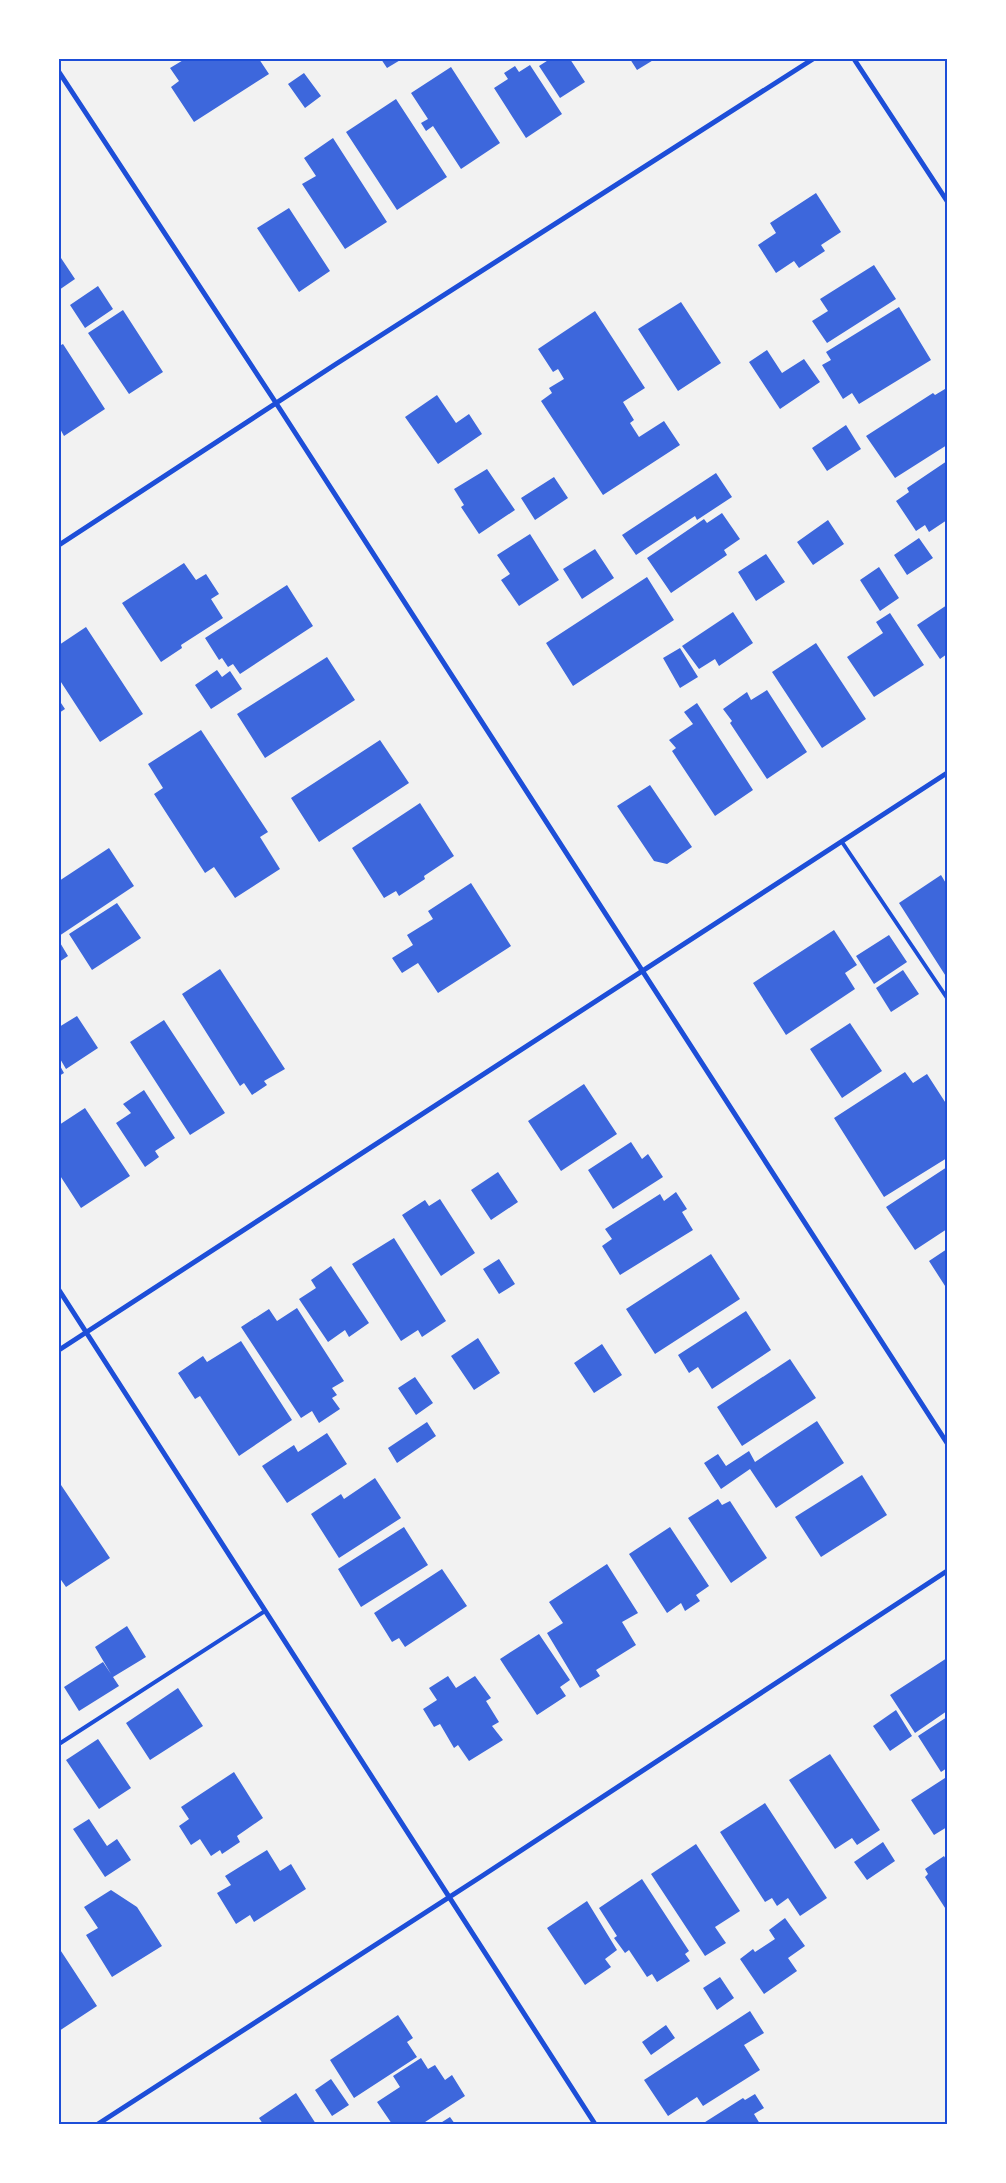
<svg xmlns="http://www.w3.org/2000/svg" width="1006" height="2183" font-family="'DejaVu Sans',sans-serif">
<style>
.building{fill:#3d67dc}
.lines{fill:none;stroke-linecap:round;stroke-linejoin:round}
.service{stroke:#1d4ed8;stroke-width:4}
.minor{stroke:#1d4ed8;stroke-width:5}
.neatline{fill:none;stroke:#1d4ed8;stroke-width:2}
</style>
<rect width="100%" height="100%" fill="#f2f2f2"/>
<path class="building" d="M185,59h74l10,15 -75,48 -23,-35 8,-6 -9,-13z
M381,59h21l-15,9z
M550,59h20l15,23 -25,16 -21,-32z
M630,59h25l-18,11z
M530,65l32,49 -36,24 -32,-50 14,-9 -4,-6 11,-7 4,6z
M451,67l49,76 -39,26 -28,-43 -7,5 -5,-8 7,-4 -17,-26z
M304,73l17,23 -16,12 -17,-24z
M396,99l51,78 -50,33 -51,-78z
M333,138l54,84 -42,27 -43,-65 14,-8 -12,-18z
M816,193l25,39 -20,13 4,6 -26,17 -5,-7 -18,12 -18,-28 18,-12 -6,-10z
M289,208l41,63 -31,21 -42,-64z
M61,258l14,21 -16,11v-30z
M874,265l22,34 -69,44 -15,-22 16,-10 -8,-12z
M98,286l15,23 -28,19 -15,-23z
M681,302l40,61 -43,28 -40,-62z
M899,307l32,53 -72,44 -7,-11 -9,6 -21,-34 9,-5 -5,-8z
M123,310l40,62 -34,22 -41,-61z
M595,311l50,77 -22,14 11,18 -4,3 9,14 25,-16 16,24 -77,50 -62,-94 11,-8 -3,-5 15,-9 -6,-10 -5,3 -15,-23z
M63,344l42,65 -41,27 -5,-9v-81z
M767,350l15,23 22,-14 16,23 -40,27 -31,-47z
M945,389l2,4v52l-52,33 -29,-42 67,-43 2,2z
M437,395l19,28 13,-9 13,20 -44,30 -33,-47z
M846,425l15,24 -34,22 -15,-23z
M947,461v59l-18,12 -4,-7 -9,6 -20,-30 13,-9 -2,-4z
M487,469l28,41 -36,24 -18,-27 3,-2 -10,-16z
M716,473l16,24 -35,23 -2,-4 -59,39 -14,-20z
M554,477l14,21 -33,22 -14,-22z
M722,513l18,26 -16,11 3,5 -56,38 -24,-35 57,-39 3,4z
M828,520l16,24 -31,21 -16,-23z
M530,534l29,46 -40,26 -18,-26 9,-6 -13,-19z
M919,538l14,20 -26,17 -13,-20z
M595,549l19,29 -32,21 -19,-30z
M766,554l19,28 -29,19 -18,-29z
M184,563l12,17 10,-6 13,20 -8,5 12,19 -42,27 1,3 -21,14 -39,-59z
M879,567l20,31 -19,13 -20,-31z
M647,577l27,43 -101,66 -27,-43z
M287,585l26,41 -73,48 -7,-10 -5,3 -6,-9 -3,2 -14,-22z
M947,605v49l-7,5 -23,-34z
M733,612l20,31 -34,23 -4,-7 -16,10 -17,-23z
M890,613l34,52 -50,32 -27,-40 36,-24 -7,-11z
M86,627l57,87 -43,28 -41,-63v-34z
M816,643l50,76 -44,29 -50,-76z
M680,648l18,29 -18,11 -17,-30z
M327,657l28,43 -90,58 -28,-44z
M217,670l5,7 8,-6 12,18 -31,20 -16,-24z
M767,690l40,62 -40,27 -37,-56 2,-2 -9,-12 24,-17 4,8z
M59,700l6,9 -6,4z
M697,703l56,87 -38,26 -43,-65 4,-3 -7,-8 24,-16 -9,-12z
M201,730l67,102 -8,5 20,32 -45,29 -21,-31 -9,6 -51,-79 9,-6 -15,-24z
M380,740l29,43 -90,59 -28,-44z
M650,785l42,62 -25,17 -13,-3 -37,-55z
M420,803l34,53 -30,20 1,3 -26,17 -3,-5 -12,7 -32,-50z
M109,848l25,38 -75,50v-55z
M941,875l6,10v12l-2,2 2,3v76l-48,-75z
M471,883l40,63 -73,47 -20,-30 -16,10 -10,-15 21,-13 -6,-10 26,-16 -5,-8z
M117,903l24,35 -49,32 -23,-36z
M834,930l23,35 -12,8 10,16 -69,46 -33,-52z
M889,935l18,27 -33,22 -18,-28z
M59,941l9,15 -9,6z
M220,969l65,100 -21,12 3,4 -15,10 -8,-12 -4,3 -58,-92z
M903,970l16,24 -28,18 -15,-24z
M77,1016l21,32 -32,21 -7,-12v-30z
M164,1020l61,93 -35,22 -60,-93z
M850,1023l32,48 -40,27 -32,-49z
M59,1064l5,9 -5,3z
M905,1072l8,11 14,-9 20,31v53l-63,39 -50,-79z
M584,1084l33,50 -56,37 -33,-50z
M144,1090l31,48 -20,13 4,6 -14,10 -29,-44 15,-10 -8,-9z
M85,1108l45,68 -49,32 -22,-34v-49z
M631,1142l11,17 6,-5 15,23 -50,32 -25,-39z
M947,1167v62l-32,21 -29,-43z
M498,1172l20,30 -27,18 -20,-30z
M676,1192l11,17 -5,3 11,18 -73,45 -18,-29 10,-7 -7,-10 55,-35 4,7z
M440,1199l35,54 -34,23 -39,-61 23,-15 4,6z
M394,1238l52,83 -24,16 -4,-7 -17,11 -49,-77z
M947,1249v40l-18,-28z
M711,1254l29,45 -85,55 -29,-45z
M499,1259l16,25 -16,10 -16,-25z
M331,1266l38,57 -20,14 -4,-7 -17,12 -29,-43 17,-11 -5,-8z
M297,1308l47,73 -12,7 5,7 -5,3 8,11 -21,14 -7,-12 -11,7 -60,-91 28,-18 8,12z
M746,1311l25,39 -59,39 -14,-22 -9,6 -11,-18z
M478,1338l22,35 -26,17 -23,-34z
M241,1341l51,79 -53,36 -39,-60 -5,3 -17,-26 25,-17 4,6z
M602,1344l20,31 -28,18 -20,-30z
M790,1359l26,39 -74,48 -25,-39z
M415,1377l18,26 -17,12 -18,-27z
M817,1421l27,42 -68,45 -26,-39 -29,20 -17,-26 14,-9 8,12 23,-15 6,11z
M427,1422l9,14 -39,27 -9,-15z
M327,1433l20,31 -60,39 -25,-37 32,-21 4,7z
M862,1475l25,40 -66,42 -26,-40z
M375,1478l26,40 -62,40 -28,-44 30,-20 3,5z
M59,1482l51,76 -44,29 -7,-10z
M718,1499l4,6 8,-4 37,57 -36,25 -43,-65z
M404,1527l24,38 -67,42 -23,-38z
M670,1527l39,59 -13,9 4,6 -15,10 -4,-8 -14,10 -38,-59z
M607,1564l31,49 -16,9 14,23 -40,25 4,6 -20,12 -33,-55 16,-10 -14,-21z
M442,1569l25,37 -62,41 -6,-9 -7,4 -18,-29z
M127,1626l19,31 -33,20 6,9 -40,25 -15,-24 39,-25 8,12 -16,-27z
M539,1634l31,46 -10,7 6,9 -29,19 -37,-56z
M947,1658v53l-32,22 -25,-38z
M448,1676l8,12 19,-12 16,22 -5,3 13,21 -7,4 11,14 -34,21 -11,-16 -4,3 -14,-24 -6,3 -11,-18 14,-9 -8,-12z
M178,1688l25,38 -53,34 -24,-37z
M896,1710l16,26 -22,15 -17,-25z
M947,1717v51l-6,4 -23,-36z
M98,1739l33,49 -32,21 -33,-49z
M830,1754l50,76 -23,15 -5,-7 -17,11 -46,-69z
M234,1772l29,46 -26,18 3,6 -18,12 -2,-4 -9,6 -11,-17 -9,6 -12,-19 10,-7 -8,-12z
M945,1778l2,4v45l-13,8 -23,-35z
M765,1803l62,95 -27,18 -12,-18 -11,8 -5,-8 -7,4 -45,-70z
M89,1819l18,27 10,-7 14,21 -26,17 -32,-48z
M883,1842l12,19 -28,19 -13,-18z
M696,1844l44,67 -25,16 11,16 -21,13 -54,-82z
M267,1850l13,21 11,-7 15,25 -52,33 -4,-7 -14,9 -19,-31 14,-8 -6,-9z
M944,1856l3,5v50l-22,-34 3,-3 -3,-5z
M642,1879l47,72 -4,3 5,7 -33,21 -5,-8 -5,3 -18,-27 -4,3 -11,-15 3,-2 -18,-28z
M111,1890l26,17 25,39 -50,31 -26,-42 12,-7 -14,-21z
M587,1901l30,49 -12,9 6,8 -26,18 -38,-57z
M785,1918l20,28 -17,12 9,13 -33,23 -24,-35 13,-10 2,3 20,-13 -6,-9z
M59,1948l38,58 -38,25z
M720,1977l14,21 -17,12 -14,-22z
M750,2011l14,22 -20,12 16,25 -57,36 -6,-9 -29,19 -24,-36z
M398,2015l15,23 -6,4 10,15 -63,41 -24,-38z
M666,2025l9,13 -24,17 -9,-13z
M421,2058l7,11 7,-4 10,15 7,-5 13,21 -43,28h-30l-15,-22 23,-15 -7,-11z
M331,2079l18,26 -17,11 -17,-26z
M296,2093l20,31h-53l-4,-6z
M755,2094l9,14 -10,6 6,10h-58l41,-26 2,2z
M450,2117l5,7h-16z"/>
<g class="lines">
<path class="service" d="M842,842l105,156
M59,1744l206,-133"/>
<path class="minor" d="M854,59l93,142
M59,72l217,331 671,1040
M59,545l277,-181 477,-305
M59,1290l536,834
M59,1350l888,-577
M98,2124l384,-248 465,-305"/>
</g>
<rect width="1006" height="2183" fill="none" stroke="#ffffff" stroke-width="120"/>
<rect x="60" y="60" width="886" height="2063" class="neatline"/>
</svg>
